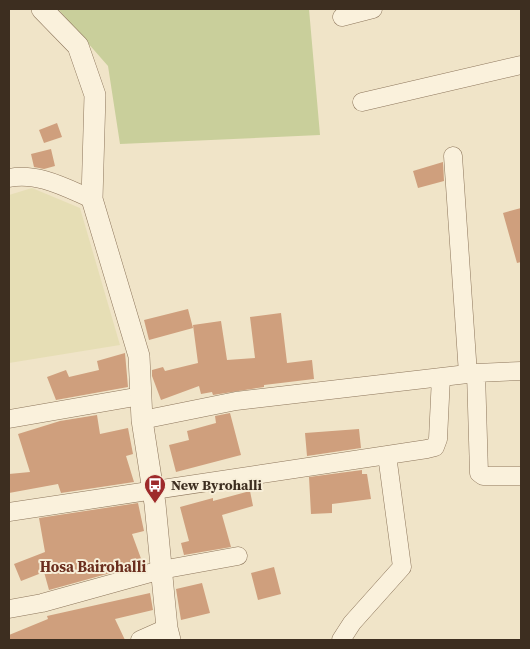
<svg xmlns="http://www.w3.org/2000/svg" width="530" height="649" font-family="'Source Serif 4',serif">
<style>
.farmland{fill:#e6deb5}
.green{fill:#c9cf9b}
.building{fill:#cf9f7d}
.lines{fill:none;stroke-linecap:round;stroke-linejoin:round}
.minor-casing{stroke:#8d765c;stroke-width:19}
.tertiary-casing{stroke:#8d765c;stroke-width:22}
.minor{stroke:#faf1dc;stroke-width:18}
.tertiary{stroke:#faf1dc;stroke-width:21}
.labels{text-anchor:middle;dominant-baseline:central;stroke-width:4;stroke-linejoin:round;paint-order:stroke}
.poi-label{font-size:14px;font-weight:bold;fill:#3d2e20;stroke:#f7eed8;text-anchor:start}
.neighbourhood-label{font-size:15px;font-weight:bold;fill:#6b2e1e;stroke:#f7eed8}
</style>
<rect width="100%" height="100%" fill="#f0e4c8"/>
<path class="farmland" d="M32,188l48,20 40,137 -111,18v-168z"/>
<path class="green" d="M58,9h251l11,126 -200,9 -12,-78z"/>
<path class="building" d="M57,123l5,14 -18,6 -5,-13z
M51,149l4,17 -11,3 -10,-2 -3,-13z
M443,162l1,19 -26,7 -5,-17z
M521,208v54l-4,1 -14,-50z
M188,309l5,19 -44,12 -5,-20z
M281,313l6,50 25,-3 2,19 -50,6v2l-51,8 -1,-3 -11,2 -2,-8 -38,14 -9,-24v-6l11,-3 2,4 33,-8 -5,-38 28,-4 6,39 28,-2 -5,-41z
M125,353l3,34 -72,13 -9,-23 19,-7 3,7 30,-7 -2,-9z
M230,413l11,42 -65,17 -7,-27 20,-5 -2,-9 29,-8 -1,-7z
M97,415l3,19 28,-6 5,26 -7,2 8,26 -73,11 -3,-9 -49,9v-19l21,-2 -12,-38 42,-13z
M359,429l2,19 -54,8 -2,-23z
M362,470v4h5l4,25 -39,5v9l-21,1 -2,-37z
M250,491l3,15 -31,9 9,32 -47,8 -3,-12 8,-2 -9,-34 33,-9v3z
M138,503l6,28 -12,3 11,30 -94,26 -5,-18 -23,9 -7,-17 31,-12 -6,-34z
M274,567l7,27 -23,6 -7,-27z
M202,583l8,30 -29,7 -5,-31z
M150,593l3,17 -38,9 10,21h-116v-5l39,-16 -1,-3z"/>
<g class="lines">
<g class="minor-casing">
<path id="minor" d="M342,17l31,-8
M362,102l159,-37
M453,156l15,218
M9,178c29,-6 57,10 83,21
M476,373l3,100 4,3h38
M9,419l132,-23
M142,420l94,-19 240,-28 45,-2
M9,512l418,-63 8,-2 3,-8 3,-62
M9,609l33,-6 119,-33 77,-14
M140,640l27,-12
M341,640l11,-17 50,-56 -15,-112"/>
</g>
<g class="tertiary-casing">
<path id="tertiary" d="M42,9l36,37 17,49 -3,104 47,157 3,64 13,84 12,124 3,12"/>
</g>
<use href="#minor" class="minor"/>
<use href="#tertiary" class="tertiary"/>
</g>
<defs>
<g id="bus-pin" transform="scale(1.125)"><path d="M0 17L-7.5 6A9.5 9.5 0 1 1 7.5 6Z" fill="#9e2a2b" stroke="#f7eed8"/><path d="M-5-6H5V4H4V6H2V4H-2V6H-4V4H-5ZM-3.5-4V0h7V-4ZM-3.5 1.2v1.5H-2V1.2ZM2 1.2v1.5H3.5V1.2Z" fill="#fff"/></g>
</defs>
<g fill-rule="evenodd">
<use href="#bus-pin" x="155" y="485"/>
</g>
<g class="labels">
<g class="poi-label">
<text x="171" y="485">New Byrohalli</text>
</g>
<g class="neighbourhood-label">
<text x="93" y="566">Hosa Bairohalli</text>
</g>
</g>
<rect width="530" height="649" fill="none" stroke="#3d2e20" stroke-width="20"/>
</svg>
